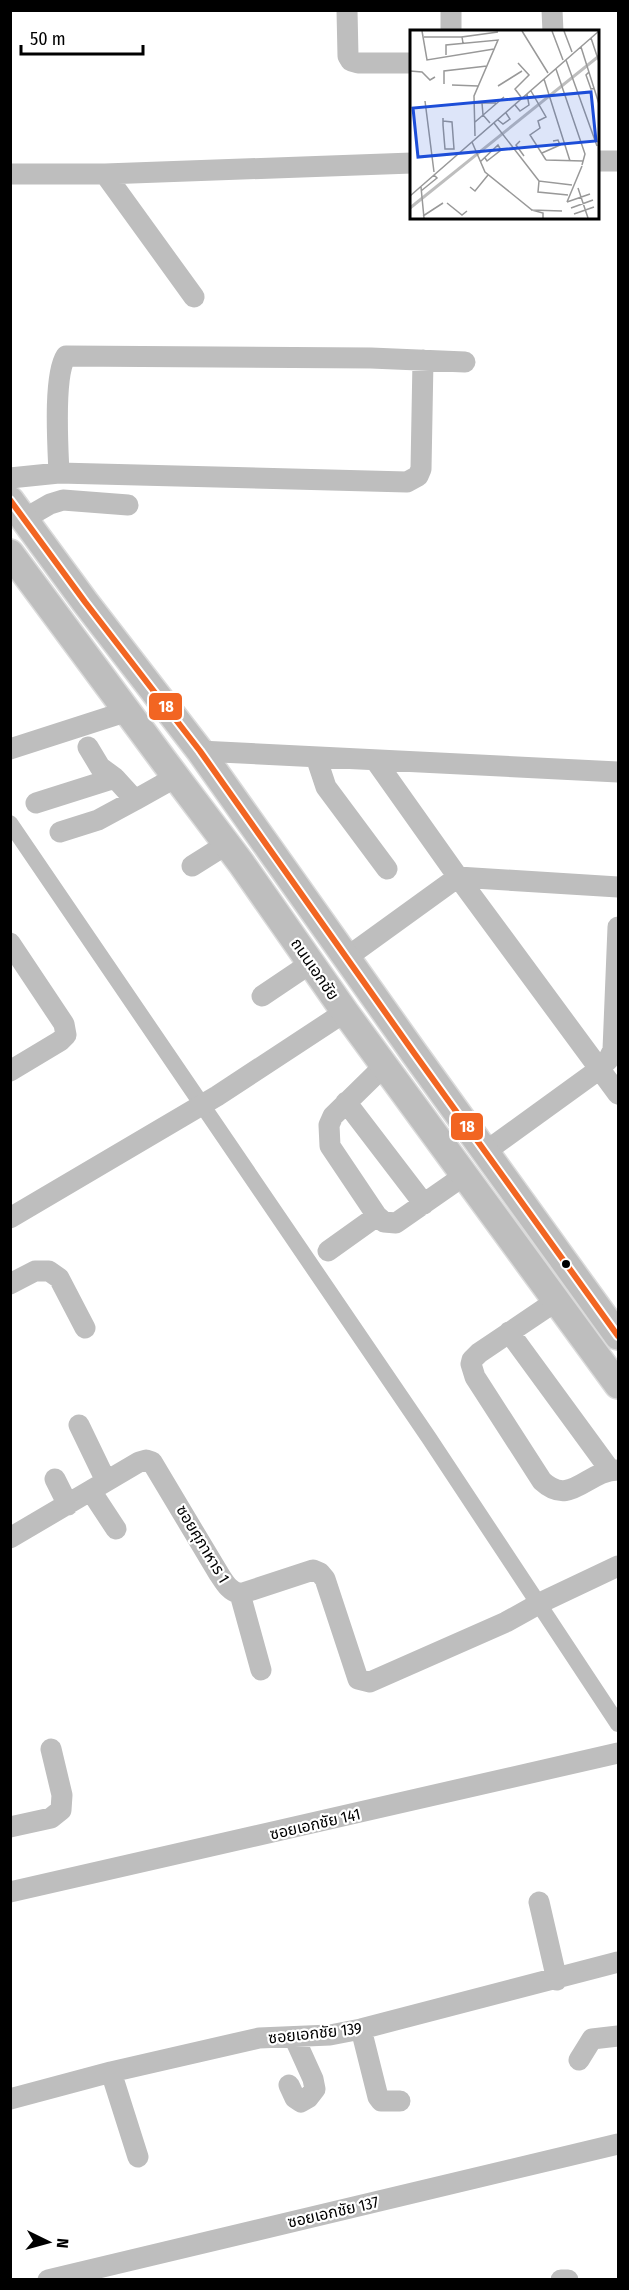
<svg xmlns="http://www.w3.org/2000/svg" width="629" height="2290" font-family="'Fira Sans Condensed','Noto Sans Thai',sans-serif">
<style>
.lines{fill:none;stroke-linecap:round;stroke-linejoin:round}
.canal{stroke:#bebebe;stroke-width:16}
.major-casing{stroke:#dbdbdb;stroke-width:30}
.minor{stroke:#bebebe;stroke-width:21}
.major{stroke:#bebebe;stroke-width:27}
.bus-1-casing{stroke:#fff;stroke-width:10}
.bus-1{stroke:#f26522;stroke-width:6}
.bus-dot{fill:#000;stroke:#fff;stroke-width:2}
.labels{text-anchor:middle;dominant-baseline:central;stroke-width:4.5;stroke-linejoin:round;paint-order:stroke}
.street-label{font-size:16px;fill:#000;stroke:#fff}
.inset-river{fill:none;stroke:#bebebe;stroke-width:3}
.inset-road{fill:none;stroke:#999;stroke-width:1.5}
.view{fill:#1d4ed8;fill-opacity:0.15;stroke:#1d4ed8;stroke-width:3}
.inset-edge{fill:none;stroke:#000;stroke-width:3}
.line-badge{stroke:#fff;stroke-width:2}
.badge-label{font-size:16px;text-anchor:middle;font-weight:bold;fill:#fff}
</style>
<rect width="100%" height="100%" fill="#fff"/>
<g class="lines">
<path class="canal" d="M10,823l419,615 189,286"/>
<g class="major-casing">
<path id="major" d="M10,500l75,102 115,149 214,302 204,283
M10,553l154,208 77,102 104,149 273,373"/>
</g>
<path class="minor" d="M347,10l1,46 3,5 7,2h54
M451,10v22
M552,10l1,22
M598,161h20
M10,174h95l307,-11
M105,174l89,123
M423,360l-2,109 -3,7 -11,6 -348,-9c-1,-25 -6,-97 7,-117l305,2 94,4
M10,478l49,-5
M24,519l26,-15 13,-4 65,5
M88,747l12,20 15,11
M10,749l118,-38
M200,751l418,21
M316,757l10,30 61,82
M375,760l83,117 160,217
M36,803l79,-25 20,22 41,-23
M60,832l38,-12 37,-20
M192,866l35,-22
M10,943l54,81 2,11 -6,6 -50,30
M346,958l112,-81 160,10
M262,996l49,-33
M384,1066l-51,50 -4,9 1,21 47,70 7,6 12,1 69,-48
M600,1067l8,-7 5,-10 5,-123
M346,1102l78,102
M485,1152l116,-84
M10,1218l207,-122 128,-84
M328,1251l49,-35
M10,1284l25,-13h14l10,7 26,50
M556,1301l-77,52 -7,7 -1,4 4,13 67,104c29,27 45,-11 76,-11
M509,1332l101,138
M79,1425l27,56
M55,1479l13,26
M91,1491l25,38
M10,1538l129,-76 7,-2 6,2 67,112c6,9 10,17 21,20l73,-24 7,3 5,6 33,100 12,3 136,-60 36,-20 76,-36
M240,1594l21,76
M10,1827l41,-9 10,-8 1,-15 -11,-46
M10,1892l608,-139
M539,1902l18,78
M361,2029l17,68 3,4h19
M579,2060l13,-21 26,-3
M111,2072l27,85
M289,2085l6,13 6,4 7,-4 7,-9 -2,-10 -19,-42
M10,2099l101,-27 148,-34 71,-3 31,-6 257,-67
M48,2280l570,-136
M561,2280h7"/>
<use href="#major" class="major"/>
<g class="bus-1-casing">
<path id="bus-1" d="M10,500l75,102 115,149 214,302 204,283"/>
</g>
<use href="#bus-1" class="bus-1"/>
</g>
<circle class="bus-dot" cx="566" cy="1264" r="5"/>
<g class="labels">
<g class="street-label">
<text transform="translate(315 969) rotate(55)">ถนนเอกชัย</text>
<text transform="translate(203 1544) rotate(59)">ซอยศุภาหาร 1</text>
<text transform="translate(315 1824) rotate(-13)">ซอยเอกชัย 141</text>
<text transform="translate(315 2033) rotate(-6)">ซอยเอกชัย 139</text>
<text transform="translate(333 2212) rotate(-13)">ซอยเอกชัย 137</text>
</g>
</g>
<g transform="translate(410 30)">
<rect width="189" height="189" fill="#fff"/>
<path class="inset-river" d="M0,178l189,-152"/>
<path class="inset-road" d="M12,1l5,29 67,-11M112,1l26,42M142,1l11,29M154,1l8,21M14,7h38M181,8l8,24M53,13l-1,-6 36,-5M171,17l18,57M36,25v-10l52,-5 -24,56 1,40M156,30l31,86M108,33l11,12 -14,14 6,8M146,39l29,85 -3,11M0,41l12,1 8,8 5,-3M179,42l-3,3 5,14 3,-1M134,49l26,82M34,54v-13l43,-5M42,55l26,1M88,56l24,-15M121,61l15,26 -8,4 2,7 -10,7 16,25M15,71l9,71M63,73h23M72,73l1,12 7,8M105,75l5,6 9,-6 -2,-11M33,88v7l2,24h9l-2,-27 -9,-1M88,90l5,4 7,-5 -4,-6M65,92l29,-25M84,93l45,58M110,111l-4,4 8,11M62,112l13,30 47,38 11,3v5M132,123l18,-8 -2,-5 -5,1M136,130l37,1M70,132l18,-17 3,5 -14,11 -2,-3M11,157l3,31M60,157l5,4 13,-16M168,158l10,30M11,161l16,-13 -3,-3M158,165l-30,-3 1,-11 33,4M0,166l189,-165M157,172l15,-36M157,172l23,-8M37,173l15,12 5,-4M161,178l22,-8M121,180l31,1M164,184l20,-7M13,186l20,-13"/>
<path class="view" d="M181,62l5,49 -178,16 -5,-49z"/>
<rect width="189" height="189" class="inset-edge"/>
</g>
<g class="line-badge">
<rect x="148" y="692" width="35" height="29" rx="6" fill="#f26522"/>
<rect x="450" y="1112" width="34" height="29" rx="6" fill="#f26522"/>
</g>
<g class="badge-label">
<text x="166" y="712">18</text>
<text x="467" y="1132">18</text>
</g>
<rect width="629" height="2290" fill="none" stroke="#000000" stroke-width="24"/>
<g transform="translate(48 2242) rotate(95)" stroke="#ffffff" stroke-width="4.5" paint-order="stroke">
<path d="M0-4.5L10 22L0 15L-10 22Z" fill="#000000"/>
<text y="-9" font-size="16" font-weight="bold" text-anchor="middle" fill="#000000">N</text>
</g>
<path d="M21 45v9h122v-9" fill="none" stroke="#000000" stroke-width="3"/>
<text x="30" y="45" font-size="18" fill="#000000" stroke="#ffffff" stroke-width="4.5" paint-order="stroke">50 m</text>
</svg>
